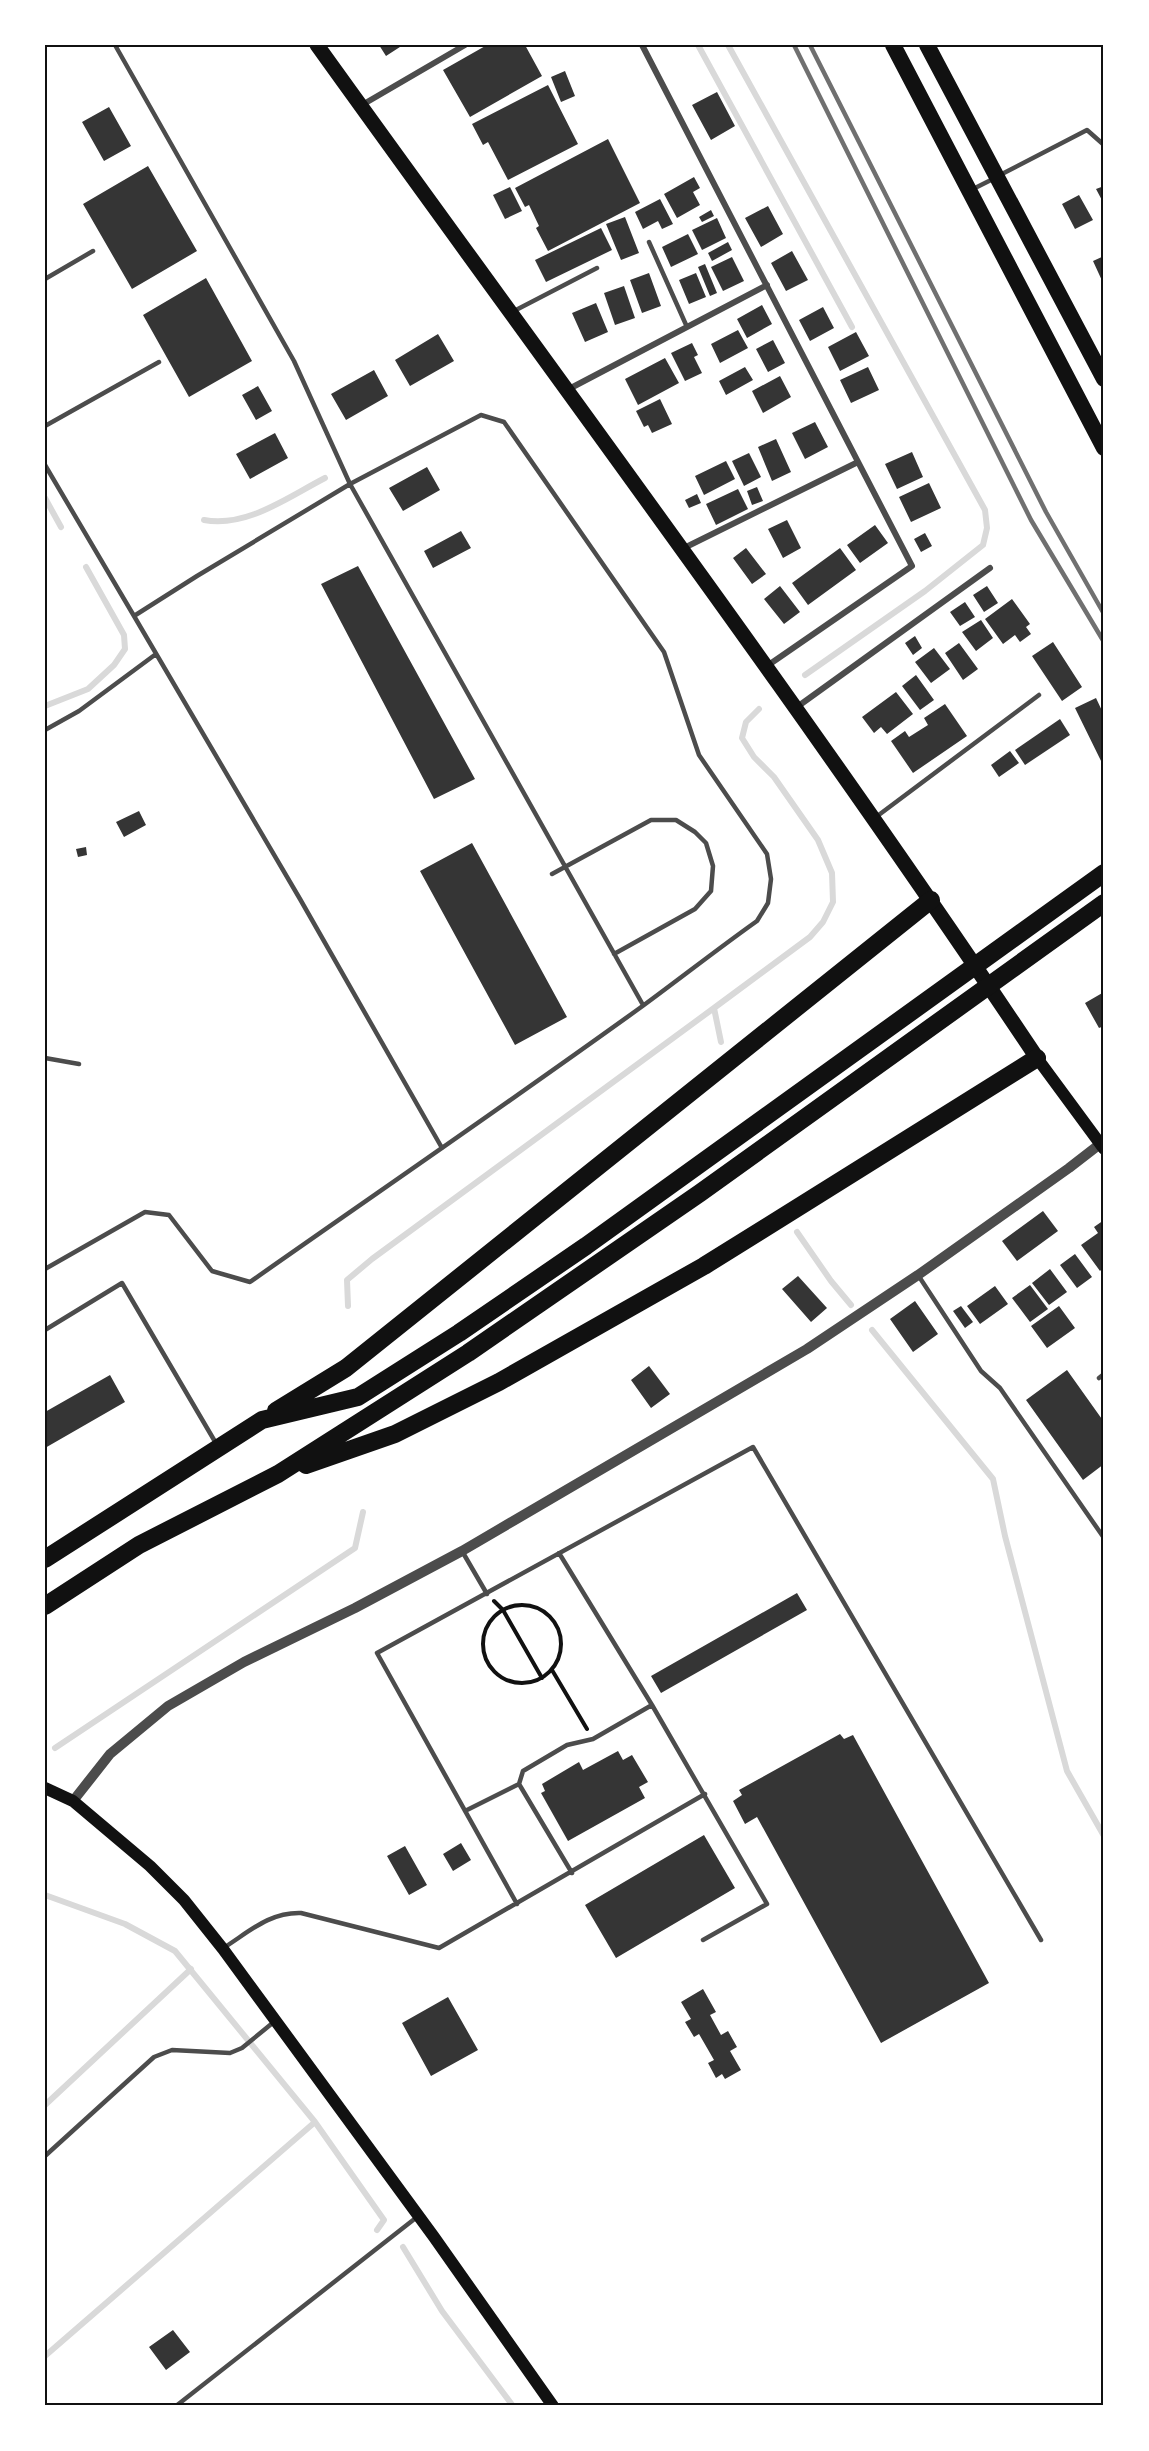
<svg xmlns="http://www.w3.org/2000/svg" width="1149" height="2451" font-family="Helvetica,sans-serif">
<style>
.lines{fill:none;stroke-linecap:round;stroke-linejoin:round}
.stream{stroke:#d9d9d9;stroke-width:6}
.building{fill:#353535}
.path{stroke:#111;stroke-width:4}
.service{stroke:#4c4c4c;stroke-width:4.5}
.minor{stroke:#4c4c4c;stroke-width:6}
.tertiary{stroke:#4c4c4c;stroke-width:10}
.secondary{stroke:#111;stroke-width:12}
.primary{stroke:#111;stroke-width:15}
.trunk{stroke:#111;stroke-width:16}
.motorway{stroke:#111;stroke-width:18}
.rail{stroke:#707070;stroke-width:4.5}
.neatline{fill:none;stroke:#111;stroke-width:2}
</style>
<rect width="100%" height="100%" fill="#fff"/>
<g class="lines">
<path class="stream" d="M698,45l154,282
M728,45l257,465 2,18 -4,17 -58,46 -120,84
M45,498l16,29
M204,520c43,8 84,-23 121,-42
M45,706l43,-17 26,-24 11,-16 -1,-14 -38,-68
M721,1042l-7,-34 96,-71 13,-15 10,-20 -1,-29 -14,-33 -44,-63 -20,-20 -12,-19 4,-16 13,-13
M797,1232l34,49 20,24
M348,1306l-1,-26 25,-21 342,-251
M872,1330l121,149 12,57 62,235 37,65
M55,1748l300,-200 8,-36
M45,1895l80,29 50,27 140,171 69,98 -7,10
M45,2105l146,-136
M403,2247l39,64 71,95
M45,2356l270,-234"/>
</g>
<path class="building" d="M379,45h24l-17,11z
M487,45h38l17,31 -72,41 -27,-47z
M565,71l10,25 -14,6 -10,-25z
M548,85l30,59 -70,36 -20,-38 -5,3 -11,-21z
M717,92l18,34 -24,14 -19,-35z
M109,107l22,39 -27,15 -22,-39z
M608,139l32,64 -92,48 -12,-23 3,-2 -10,-21 -4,2 -10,-19z
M148,166l49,85 -65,38 -49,-85z
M694,177l6,11 -7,4 7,13 -23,13 -13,-24z
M1104,186v18l-8,-15z
M510,187l12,24 -17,8 -12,-24z
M1079,195l14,25 -18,9 -13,-25z
M660,199l13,25 -11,5 -4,-8 -15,8 -8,-17z
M768,206l15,28 -22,13 -16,-29z
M711,210l3,6 -12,6 -3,-5z
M625,217l14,36 -18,7 -15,-36z
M717,218l9,20 -24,12 -10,-20z
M601,228l11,22 -66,32 -11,-22z
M688,234l10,20 -27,13 -9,-20z
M728,242l4,8 -20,11 -4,-8z
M792,251l16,29 -22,11 -15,-28z
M1104,256v29l-11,-24z
M732,257l12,24 -21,10 -12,-24z
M705,264l12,29 -7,3 -12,-29z
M649,273l12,33 -19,7 -12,-33z
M696,273l10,24 -17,7 -10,-24z
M206,278l46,83 -63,36 -46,-82z
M624,286l11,32 -20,7 -11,-32z
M596,303l12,29 -23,10 -13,-29z
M762,305l10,19 -25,14 -10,-19z
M823,307l11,21 -24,13 -11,-21z
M738,330l10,18 -28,15 -9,-19z
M856,332l13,24 -29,15 -12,-24z
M438,334l16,27 -44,25 -15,-26z
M773,340l12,23 -17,9 -12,-23z
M692,343l6,12 -4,2 8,16 -17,8 -14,-28z
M665,358l14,25 -41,22 -13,-26z
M745,367l8,13 -27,15 -7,-14z
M868,367l11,23 -28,13 -11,-23z
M374,370l14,26 -42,24 -15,-26z
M780,376l11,21 -28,16 -11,-22z
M258,386l14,25 -16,9 -14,-25z
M660,399l12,25 -20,9 -4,-8 -4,2 -8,-16z
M815,422l13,25 -23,12 -13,-26z
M275,433l13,25 -38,21 -14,-25z
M776,439l15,33 -19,9 -14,-34z
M912,452l11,25 -26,12 -12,-25z
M749,453l12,24 -17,9 -12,-25z
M726,461l9,18 -31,16 -9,-19z
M427,467l13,23 -37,21 -14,-23z
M929,483l12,25 -30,14 -12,-25z
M757,487l6,14 -11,4 -5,-14z
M738,489l10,20 -32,16 -10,-21z
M697,494l4,9 -12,5 -4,-8z
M787,520l14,28 -18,10 -15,-29z
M875,525l13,18 -28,20 -13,-18z
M461,531l10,17 -38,20 -9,-17z
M925,533l7,13 -11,6 -7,-13z
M746,548l20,26 -14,10 -19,-26z
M840,548l16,22 -48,35 -16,-22z
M358,566l117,213 -41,20 -113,-215z
M780,586l20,26 -16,12 -20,-25z
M987,586l11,17 -14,9 -11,-17z
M1012,599l18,25 -4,3 5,7 -11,8 -5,-7 -12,9 -18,-25z
M965,602l10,15 -15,9 -10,-14z
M981,620l12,18 -17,13 -14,-19z
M915,636l7,12 -9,7 -8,-12z
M1053,642l29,45 -20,14 -30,-45z
M959,643l19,26 -15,11 -18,-27z
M934,648l16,21 -19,14 -16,-21z
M916,675l18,25 -14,10 -18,-24z
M896,692l17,22 -26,20 -6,-7 -7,6 -12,-16z
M1096,698l8,17v52l-29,-59z
M945,704l22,32 -54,37 -22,-32 14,-10 4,6 19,-12 -4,-7z
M1060,719l10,16 -45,30 -10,-15z
M1010,751l9,12 -20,14 -8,-12z
M139,811l7,14 -22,12 -8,-15z
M472,843l95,174 -52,28 -95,-174z
M86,847l1,8 -9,2 -2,-8z
M1104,992v34l-5,2 -14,-25z
M1043,1211l15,20 -41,30 -15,-20z
M1104,1220v47l-4,4 -19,-26 17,-12 -4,-6z
M1075,1254l17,23 -15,11 -17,-23z
M1050,1269l17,23 -18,13 -17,-22z
M798,1276l29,32 -16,14 -29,-33z
M1030,1285l18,24 -18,13 -18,-24z
M995,1286l13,18 -28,20 -13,-18z
M915,1301l23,33 -25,18 -23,-33z
M961,1306l12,16 -8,6 -12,-17z
M1059,1306l16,22 -28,20 -16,-22z
M649,1366l21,28 -19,14 -20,-28z
M1067,1370l37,52v42l-21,16 -57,-80z
M110,1375l15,27 -80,46v-36z
M797,1593l10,17 -146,83 -10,-17z
M840,1734l4,5 9,-4 136,248 -108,60 -124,-226 -12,7 -12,-23 9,-6 -3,-5z
M618,1751l5,9 9,-5 16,27 -9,5 6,11 -77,43 -27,-48 4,-2 -3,-7 37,-22 4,8z
M704,1835l31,53 -119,70 -31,-53z
M461,1843l10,17 -18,11 -10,-17z
M405,1846l22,39 -18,10 -22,-39z
M703,1989l13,23 -6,3 11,20 7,-4 9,16 -7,4 11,19 -16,9 -3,-5 -6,4 -8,-15 6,-3 -15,-26 -5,3 -9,-15 6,-3 -10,-17z
M448,1997l30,53 -47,26 -29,-53z
M173,2330l17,22 -24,18 -17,-23z"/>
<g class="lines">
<path class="path" d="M494,1601l9,9 39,68
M483 1644a39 39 0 1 1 78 0a39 39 0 1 1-78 0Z
M552,1670l35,59"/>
<path class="service" d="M115,45l179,316 56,123 293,521
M1000,175l87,-45 17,15
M973,189l20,-10
M649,242l38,85
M45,279l48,-28
M514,311l83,-43
M45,426l114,-64
M45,465l89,151
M45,730l34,-19 77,-57
M876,817l163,-122
M552,874l99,-54h25l19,12 11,11 7,23 -2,25 -16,18 -81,45
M45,1058l34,6
M45,1269l100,-57 24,3 43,56 38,11c131,-92 264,-183 394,-277 38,-28 75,-57 113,-84l11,-18 3,-24 -4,-25 -68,-99 -35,-103 -160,-230 -23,-7 -131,69 -153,92 -63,40 166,283 142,249
M918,1275l63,96 19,17 104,150
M45,1330l77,-47 95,162
M1099,1378l5,-4
M462,1551l25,43
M559,1553l93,152 115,199 -64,36
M519,1784l53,89
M465,1811l54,-27 4,-13 44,-26 26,-6 59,-34
M517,1904l-140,-251 376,-206 288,493
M225,1947c25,-16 45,-35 76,-34l138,35 266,-154
M45,2156l109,-99 18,-7 58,3 12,-5 33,-27
M176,2406l241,-189"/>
<path class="minor" d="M642,45l270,521 -145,100
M362,105l103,-60
M567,390l200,-105
M682,549l176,-87
M797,707l193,-139"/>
<path class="tertiary" d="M73,1801l37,-47 58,-48 76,-44 111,-54 107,-57 345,-202 111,-74 151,-107 31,-24"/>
<path class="secondary" d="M1037,1058l67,91
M45,1788l28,13 77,65 34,34 39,49 211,288 119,169"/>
<path class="primary" d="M317,45c242,337 490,668 720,1013"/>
<path class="trunk" d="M893,45l211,403
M927,45l177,334"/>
<path class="motorway" d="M276,1411l70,-43 585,-468
M306,1465l89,-31 104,-52 205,-116 333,-208
M45,1559l217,-139 96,-23 101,-64 127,-87 518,-373
M45,1606l94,-61 139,-71 190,-121 232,-160 404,-290"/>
<path class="rail" d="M794,45l237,475 73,122
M810,45l236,467 58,102"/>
</g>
<rect width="1149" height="2451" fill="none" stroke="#ffffff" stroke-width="93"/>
<rect x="46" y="46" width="1056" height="2358" class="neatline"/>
</svg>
